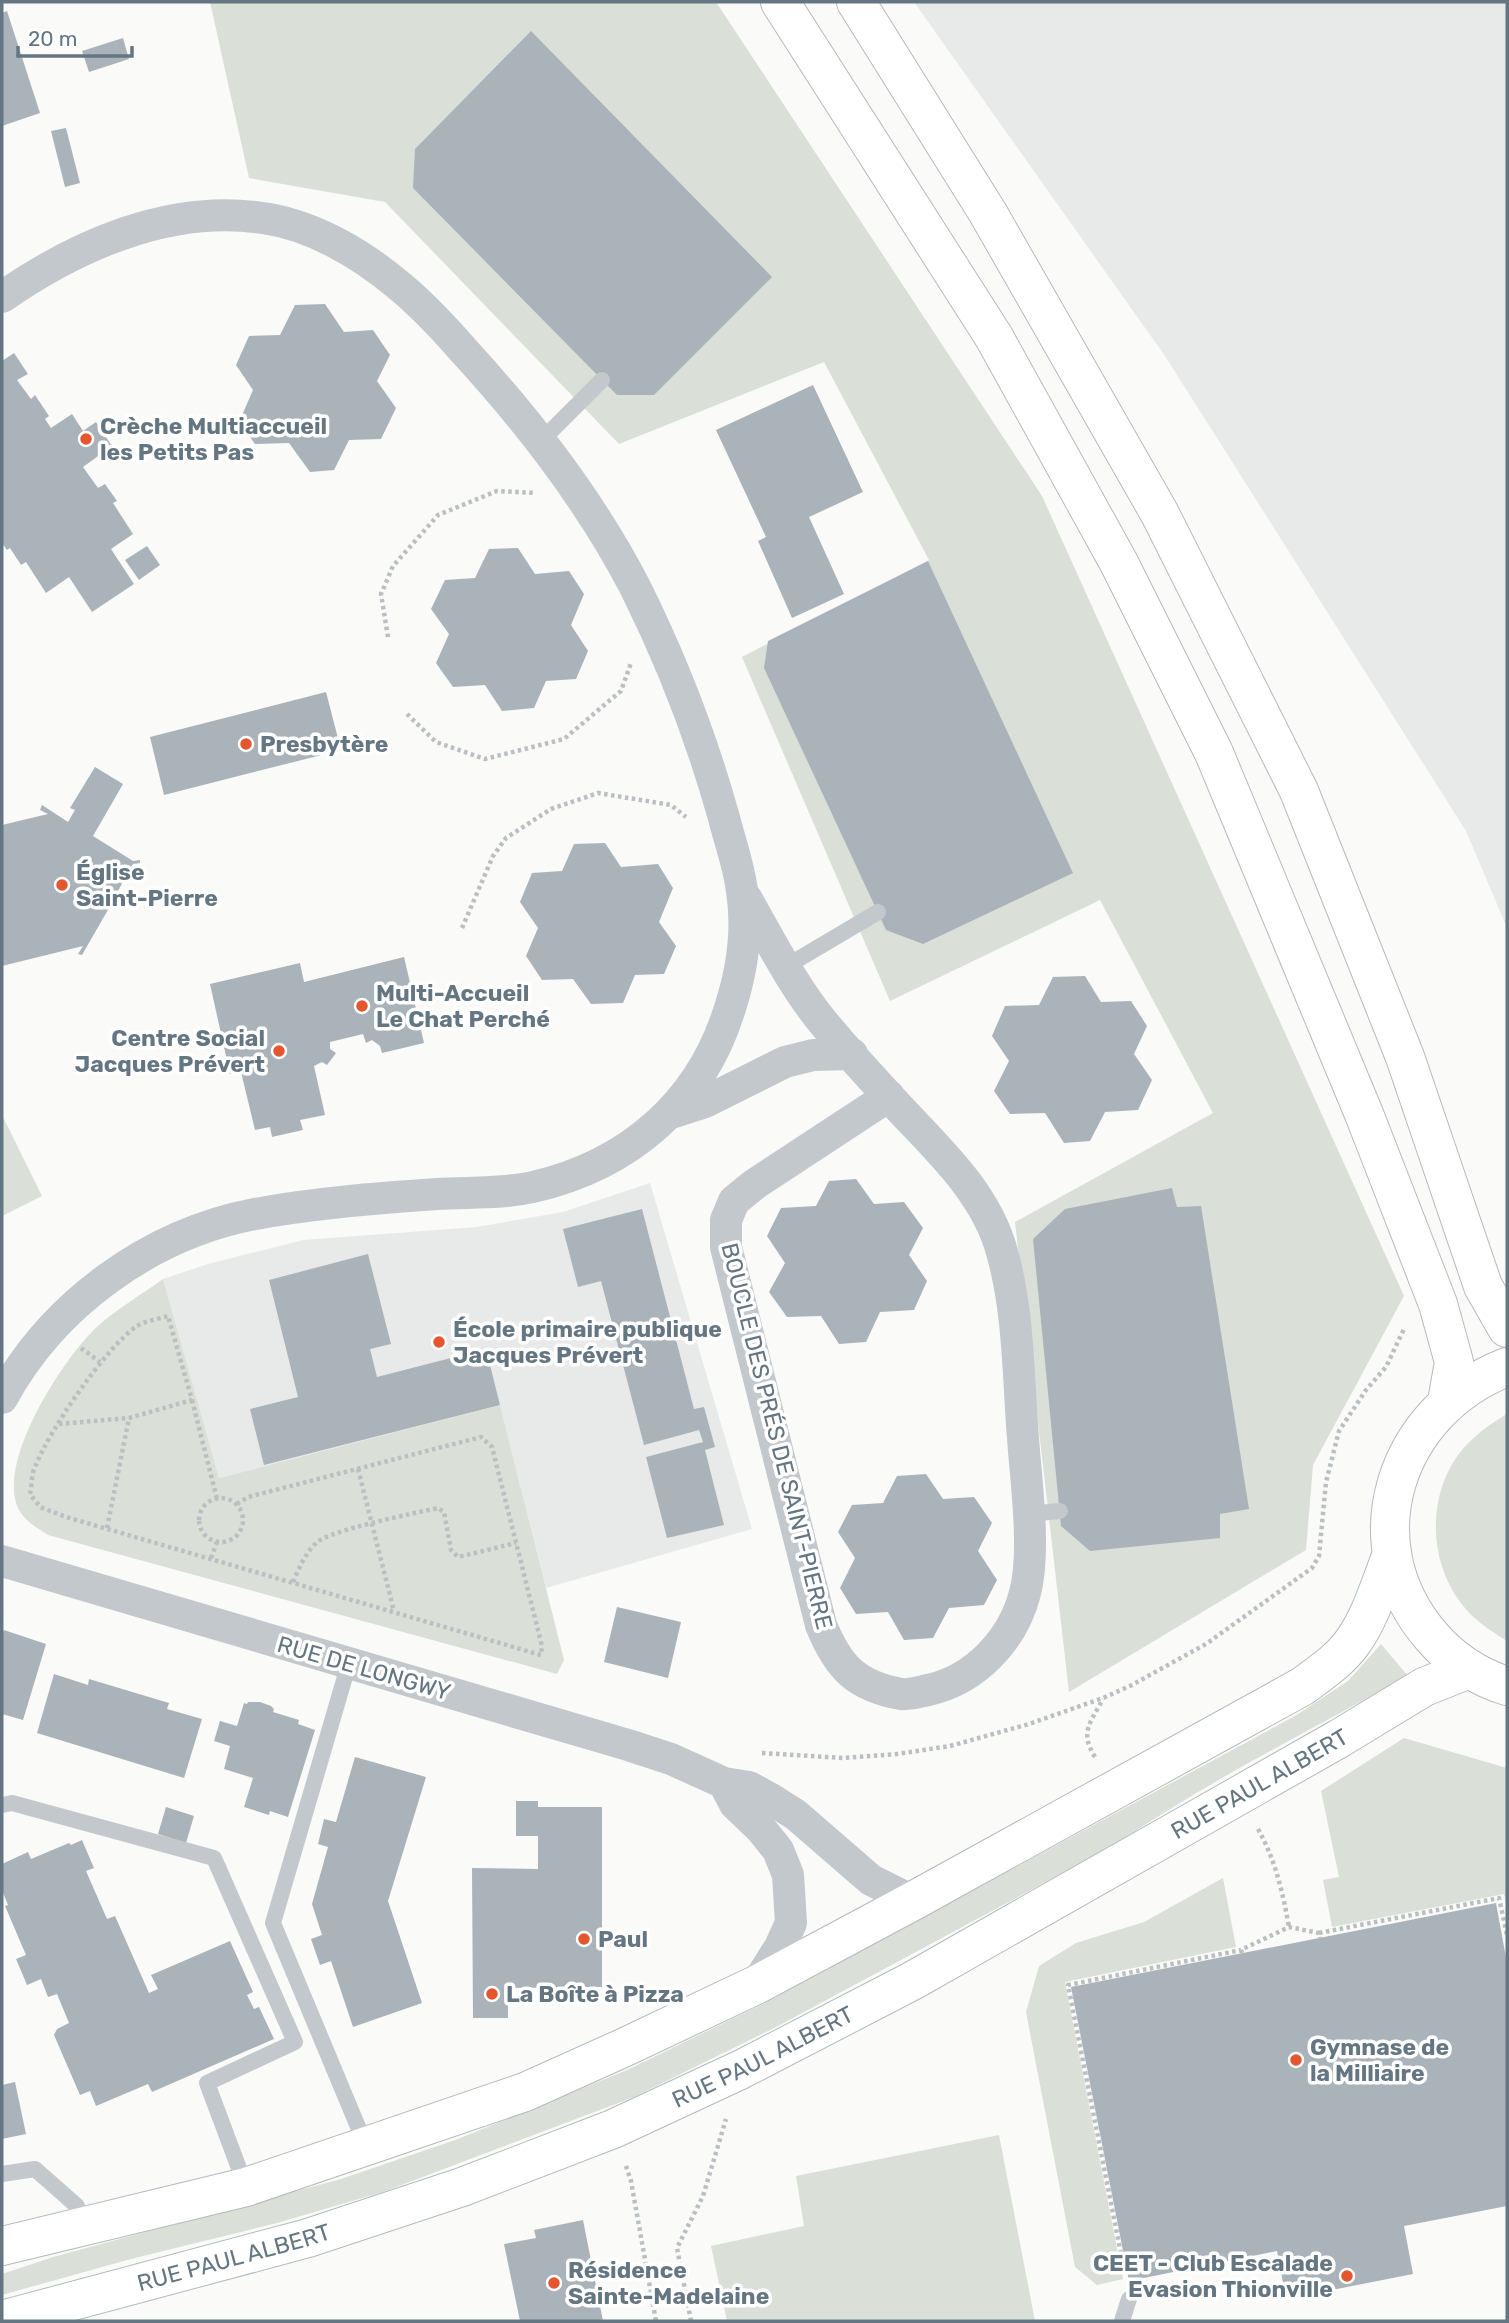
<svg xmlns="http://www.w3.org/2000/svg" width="1509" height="2323" font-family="Rubik,sans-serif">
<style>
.built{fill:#e8e9e9}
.green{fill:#dadfd7}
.building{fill:#aab3b9}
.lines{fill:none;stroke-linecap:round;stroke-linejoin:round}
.secondary-casing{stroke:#b3babf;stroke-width:40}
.primary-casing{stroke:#b5babe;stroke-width:40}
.path{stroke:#bbbfc2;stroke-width:4.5;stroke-dasharray:3.5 3.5;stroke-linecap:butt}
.lane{stroke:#c3c8cc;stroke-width:16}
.street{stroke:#c3c8cc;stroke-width:32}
.secondary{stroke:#fff;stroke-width:38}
.primary{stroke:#fff;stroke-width:38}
.poi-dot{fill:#e4572e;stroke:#fff;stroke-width:2.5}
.labels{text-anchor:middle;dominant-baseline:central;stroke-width:7;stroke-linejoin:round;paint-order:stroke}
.poi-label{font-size:23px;font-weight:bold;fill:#657683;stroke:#fff;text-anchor:start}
.street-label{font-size:23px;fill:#657683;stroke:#fff}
</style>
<rect width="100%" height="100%" fill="#fafaf8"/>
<path class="built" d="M914,2h593v926l-41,-97 -301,-475z
M650,1183l102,346 -206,59 -46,-183 -281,73 -56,-199 45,-15 95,-24 174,-13 86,-15z"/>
<path class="green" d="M210,2h506l326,494 362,800 -91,169 -7,85 -237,142 -54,-470 198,-109 -113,-213 -210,101 -148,-344 187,-97 -105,-198 -205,82 -234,-242 -136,-24z
M2,1115l40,81 -40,20z
M163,1279l56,199 281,-73 64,255 -7,14 -509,-139c-12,-8 -25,-15 -31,-29 -17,-47 41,-138 72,-171 18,-20 52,-40 74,-56z
M1507,1414v227c-17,-11 -34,-21 -46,-38 -32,-41 -34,-105 -3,-148 13,-17 30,-30 49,-41z
M1381,1644l27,32c-99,55 -202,106 -295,170l-335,180 -144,71 -251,95 -106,31 -146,36 -129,36v-21l51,-17 288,-78 117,-40 169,-69 138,-67 530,-287 53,-35z
M1404,1738l103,30v141l-3,-15 -172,33 -9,-47 16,-3 -18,-86z
M1223,1878l13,69 -171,35 58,297 -26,6 -22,-18 -49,-255 13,-46 37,-23 68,-21z
M999,2135l36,186h-308l-16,-75 93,-20 -8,-50z"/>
<path class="building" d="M7,11l33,102 -38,13v-113z
M531,31l241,246 -118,118h-37l-204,-207 2,-39z
M123,38l6,21 -40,13 -7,-21z
M66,128l14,55 -15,4 -14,-56z
M325,304l19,28 29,-2 17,25 -13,26 19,27 -15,31 -32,1 -15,30 -24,2 -21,-29 -34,1 -16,-22 14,-32 -17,-25 13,-29 31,-1 15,-30z
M14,353l14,21 -11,6 14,19 4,-4 14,21 -4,3 6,9 21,-14 11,17 13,-9 16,24 -29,21 15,21 7,-4 12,17 -4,2 20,31 -22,15 23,35 -42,28 -23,-35 -23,16 -20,-31 -5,3 -11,-17 -3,2 -5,-7v-182z
M813,385l50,107 -54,25 35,77 -52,24 -34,-77 8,-4 -50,-107z
M147,546l13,19 -21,15 -14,-20z
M518,548l17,26 34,-3 15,23 -13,31 17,26 -12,28 -30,2 -12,27 -32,3 -17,-26 -32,2 -17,-24 13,-29 -18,-25 14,-29 30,-2 14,-29z
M928,561l145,312 -150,71 -37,-14 -122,-262 4,-27z
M326,692l15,58 -177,45 -14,-58z
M95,767l28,17 -30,52 40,25 7,-1v3l-7,1 -23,41 2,1 -1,3 -2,-1 -27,47 -4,-1 5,-8 -81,20v-141l46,-11 -8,-4 2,-5 26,17 7,-12 -5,-2z
M605,843l16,24 37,-3 15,24 -14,34 17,24 -12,28 -29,1 -12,28 -32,1 -18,-25 -31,1 -16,-24 12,-28 -18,-26 12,-29 30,-2 12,-27z
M404,957l20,86 -42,10 -2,-7 -8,-6 -6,3 -3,-9 -33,8v7l6,4 -9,12 -5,-3 -8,4 11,49 -25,5 3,10 -31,7 -2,-10 -15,3 -14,-58 -11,2 -20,-90 90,-21 4,19z
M1085,976l16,26 30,-1 16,25 -13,28 18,26 -14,30 -33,2 -15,29 -26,2 -19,-30 -35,1 -16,-23 15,-30 -17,-25 13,-30 34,-1 14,-28z
M856,1179l18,25 30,-2 19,26 -14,27 18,26 -13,29 -34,2 -14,30 -27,2 -18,-28 -34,1 -18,-25 16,-29 -18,-27 14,-28 35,-2 13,-25z
M1172,1188l5,19 24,-1 48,303 -29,5v24l-130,13 -29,-25 -28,-287 32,-30z
M642,1209l52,200 10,-2 11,40 -10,3 19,75 -57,13 -21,-81 57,-15 -4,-12 -55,15 -43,-164 -23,6 -15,-58z
M368,1254l23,90 -21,5 7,28 109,-28 14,56 -236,60 -14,-56 48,-12 -29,-117z
M926,1474l17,25 31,-2 18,26 -14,28 19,29 -13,25 -35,3 -16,30 -29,2 -16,-28 -32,2 -16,-26 15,-30 -17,-26 14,-27 31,-2 14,-27z
M617,1607l64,15 -13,56 -64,-16z
M4,1630l42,14 -23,76 -21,-6v-79z
M54,1674l34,11 1,-6 80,24 -2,6 35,10 -18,59 -147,-45z
M248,1702h12l11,4 3,3 -1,3 26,8 -1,4 17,6 -27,87 -18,-6 -1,4 -25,-8 9,-29 -29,-9 6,-23 -16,-5 6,-20 17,5 7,-23 3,1z
M355,1757l71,20 -38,124 34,102 -69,24 -22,-66 -11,4 -9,-26 11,-4 -10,-31 16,-57 -10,-3 6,-25 12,3z
M516,1801h22v6h64v180l-94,1v30h-35l-1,-150 66,1v-33h-22z
M166,1807l28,9 -8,27 -28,-9z
M82,1840l12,28 -8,3 21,48 8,-3 34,77 9,-4 -7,-14 79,-34 23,51 -6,3 7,14 5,-2 15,32 -122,53 -4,-8 -52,22 -6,-15 -10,4 -26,-60 3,-6 12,-6 -12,-29 -9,3 -7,-18 -14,6 -11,-26 10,-4 -21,-49 3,-1 -6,-15v-26l26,-12 3,7 38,-16 2,2z
M1496,1903l11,60v243l-103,20 9,48 -127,25 -9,-48 -148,30 -58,-294z
M15,2082l11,52 -24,5v-54z
M583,2220l20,101h-83l-16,-77 32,-6 -2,-8z"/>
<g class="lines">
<g class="secondary-casing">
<g id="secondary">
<path d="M2,2246l244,-59 279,-95 98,-44 133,-63 157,-84 390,-215c17,-13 36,-25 49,-43 19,-26 28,-59 40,-89"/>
<path id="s1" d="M2,2320l306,-82 154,-51 151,-58 127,-59 172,-89 428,-243 84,-51 45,-18"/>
</g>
</g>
<g class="primary-casing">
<path id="primary" d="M780,2l214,335 125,226 95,190 150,361 74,190 16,58 -7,40
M856,2l132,211 172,301 139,277 106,266 78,229 24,42
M1507,1367c-112,43 -157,176 -75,270 20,23 46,40 75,49"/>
</g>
<path class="path" d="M388,637l-7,-43 12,-28 45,-51 59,-24 39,2
M407,714l29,28 49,17 79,-20 57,-48 10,-28
M462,928l31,-72 13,-18 45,-29 47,-16 73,12 15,12
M81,1348l19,14
M192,1400l25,99
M59,1424l70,-6 63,-18 -24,-84c-10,3 -23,5 -31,10 -32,22 -88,105 -102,141 -4,8 -3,19 -5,27l10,13 26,10 475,138 1,-9 -50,-199 -11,-10 -233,60 -11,7
M358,1469l36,142
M199 1520a22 22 0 1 1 44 0a22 22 0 1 1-44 0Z
M107,1528l22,-110
M211,1558l6,-16
M293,1582c6,-14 12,-28 23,-39 13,-13 100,-30 122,-35l6,4 7,38 7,7 58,-14
M762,1753l81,5 54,-4 53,-8 79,-22 74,-26 27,-12 76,-42 106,-76 7,-12 7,-74 13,-51 27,-41 20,-23 18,-38
M1095,1757c-16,-25 -4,-35 8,-58
M1258,1829c17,30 25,64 31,98
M1319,1933l180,-35 8,37
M1242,1953l-1,-3 48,-23 30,6 1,5
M626,2166l5,15 25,140
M1125,2274l-57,-289 173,-35
M691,2321l-14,-73 26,-52 23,-77"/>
<path class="lane" d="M540,442l62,-62
M785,967l93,-55
M1028,1514l32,-3
M349,1663l-76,260 93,223
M2,1805l10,-2 202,55 81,184 -88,41 39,104
M2,2174l33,-5 42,37 5,21
M1122,2321l7,-22"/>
<path class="street" d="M2,297c75,-52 168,-93 261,-79 49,7 97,35 134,66 25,20 47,44 68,68 65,71 126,150 170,235 37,74 67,152 89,231 6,24 15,48 18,73 6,39 0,80 -12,117 -29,95 -101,157 -197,179 -31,7 -64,5 -96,7 -59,4 -124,9 -182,20 -105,20 -202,90 -253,184
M746,898c24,42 46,86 76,123 26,32 54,62 82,92 39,41 83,83 98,139 17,60 16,124 21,186 3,44 13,113 2,155 -12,47 -50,87 -97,97 -9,2 -18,5 -27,4 -45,-8 -63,-27 -80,-69l-95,-378v-27l8,-19 21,-17 134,-88
M671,1113l34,-11 80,-40 28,-7 39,-1
M2,1561l626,184 43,14 53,24 25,4 22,12 25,16 75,65 42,21
M724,1783l11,21 26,25 17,21 10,25 3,48 -11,24 -24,38"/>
<use href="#secondary" class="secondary"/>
<use href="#primary" class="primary"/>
</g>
<g class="poi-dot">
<circle cx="86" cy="439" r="7"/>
<circle cx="246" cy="744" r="7"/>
<circle cx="62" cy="885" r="7"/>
<circle cx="362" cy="1006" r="7"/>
<circle cx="279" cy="1051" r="7"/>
<circle cx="439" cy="1342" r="7"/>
<circle cx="584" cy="1939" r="7"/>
<circle cx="492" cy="1994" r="7"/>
<circle cx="1296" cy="2060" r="7"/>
<circle cx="1347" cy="2276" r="7"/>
<circle cx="554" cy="2283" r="7"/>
</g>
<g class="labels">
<g class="poi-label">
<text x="100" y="426">Crèche Multiaccueil<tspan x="100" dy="26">les Petits Pas</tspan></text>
<text x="260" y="744">Presbytère</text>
<text x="76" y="872">Église<tspan x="76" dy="26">Saint-Pierre</tspan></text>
<text x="376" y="993">Multi-Accueil<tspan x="376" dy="26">Le Chat Perché</tspan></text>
<text x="265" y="1038" text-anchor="end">Centre Social<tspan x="265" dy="26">Jacques Prévert</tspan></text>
<text x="453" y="1329">École primaire publique<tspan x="453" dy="26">Jacques Prévert</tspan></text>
<text x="598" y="1939">Paul</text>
<text x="506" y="1994">La Boîte à Pizza</text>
<text x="1310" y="2047">Gymnase de<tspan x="1310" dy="26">la Milliaire</tspan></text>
<text x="1333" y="2263" text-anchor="end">CEET - Club Escalade<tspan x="1333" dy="26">Evasion Thionville</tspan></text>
<text x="568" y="2270">Résidence<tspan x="568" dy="26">Sainte-Madelaine</tspan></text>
</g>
<g class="street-label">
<text transform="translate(777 1436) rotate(76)">BOUCLE DES PRÉS DE SAINT-PIERRE</text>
<text transform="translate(364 1668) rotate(16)">RUE DE LONGWY</text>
<text stroke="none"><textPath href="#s1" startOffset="1374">RUE PAUL ALBERT</textPath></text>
<text stroke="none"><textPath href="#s1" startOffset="807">RUE PAUL ALBERT</textPath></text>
<text stroke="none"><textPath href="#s1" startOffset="240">RUE PAUL ALBERT</textPath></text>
</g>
</g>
<rect width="1509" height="2323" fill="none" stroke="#657683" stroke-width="7"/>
<path d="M18 46v10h114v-10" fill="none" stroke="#657683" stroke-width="3.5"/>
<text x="28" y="46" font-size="21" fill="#657683" stroke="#ffffff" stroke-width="5" paint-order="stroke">20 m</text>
</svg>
